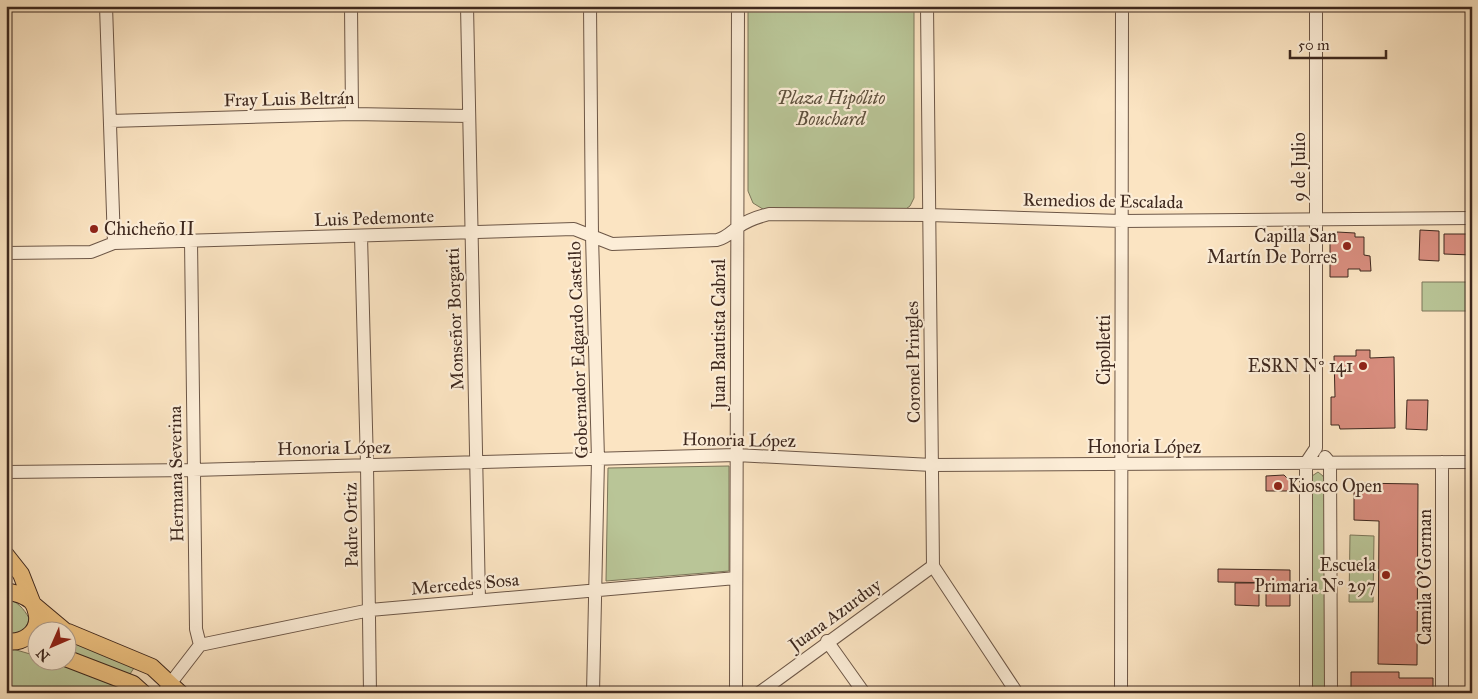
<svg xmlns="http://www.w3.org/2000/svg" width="1478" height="699" font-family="'IM FELL Great Primer',serif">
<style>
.green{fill:#b9c597;stroke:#7c765a}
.building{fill:#d88d7e;stroke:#3e281e}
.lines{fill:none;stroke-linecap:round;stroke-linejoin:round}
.minor-casing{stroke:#6d5747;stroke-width:14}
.major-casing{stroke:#3e281e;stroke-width:18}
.minor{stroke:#fcedd7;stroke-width:12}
.major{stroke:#eec281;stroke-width:16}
.poi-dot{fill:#8f2418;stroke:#fcedd7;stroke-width:2}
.labels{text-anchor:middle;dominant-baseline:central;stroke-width:4.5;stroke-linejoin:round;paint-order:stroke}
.park-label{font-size:18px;font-style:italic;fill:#5d4f3c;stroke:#fcedd7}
.street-label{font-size:18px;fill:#3e281e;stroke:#fcedd7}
.poi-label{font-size:18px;fill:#3e281e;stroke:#fcedd7;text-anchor:end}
</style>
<rect width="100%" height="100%" fill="#fbe4c2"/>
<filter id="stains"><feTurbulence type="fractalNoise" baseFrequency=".004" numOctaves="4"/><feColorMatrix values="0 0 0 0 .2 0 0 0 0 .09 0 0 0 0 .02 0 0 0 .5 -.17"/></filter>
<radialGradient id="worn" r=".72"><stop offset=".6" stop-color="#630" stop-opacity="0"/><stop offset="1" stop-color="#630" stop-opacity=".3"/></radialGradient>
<path class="green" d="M749,6h163l2,3v189l-4,8 -7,5h-137l-13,-8 -5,-12v-182z
M1422,282h50v29h-50z
M729,466v105l-123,10 2,-113z
M1318,472l5,4 2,6 2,211h-17v-213l2,-4z
M1350,535l24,1 -1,66h-24z
M6,598c11,3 18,11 23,20 -2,14 -11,15 -23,17z
M68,640l66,28 -4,6 -62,-22z
M6,647l31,9 1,6h17l60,24 14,7h-123z"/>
<path class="building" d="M1420,230l19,1v30l-20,-1z
M1337,232l18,1v4h9v18l6,1 1,15h-11v-2h-12v8h-18v-41h7z
M1444,234h28v21l-28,-1z
M1356,350h14v8l24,-1 1,71 -55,1 -1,-4h-8v-28h4l-1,-41h22z
M1407,400h21l-1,30 -21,-1z
M1284,475l6,6v10h-24v-15z
M1354,483l64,1 -1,181 -39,-1 1,-143 -25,-1z
M1218,569l72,1v13l-72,-1z
M1235,583h24v23l-24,-1z
M1266,583h24v23h-24z
M1351,672h48v6h34v15h-82z"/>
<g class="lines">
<g class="minor-casing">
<path id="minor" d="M106,6l8,237
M351,6l1,108
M467,6l12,594
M590,6l2,230 6,223 -5,234
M927,6l6,560 84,127
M110,121l242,-7 117,2
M361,236l6,229 3,228
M6,253l85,-1 23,-9 460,-14 38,15 105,-4c9,-2 13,-7 21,-13 10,-7 19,-10 31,-13l160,1 193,6 350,-3
M1325,457l5,6 1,230
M1442,462v231
M6,472l187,-2 543,-15 196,10 540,-3
M827,641l37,52
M200,645l170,-35 366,-32
M163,693l37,-48 -4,-16 -5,-388
M736,693l2,-687
M759,693l174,-127
M1121,693l1,-687
M1306,693v-230l10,-15v-442"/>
</g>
<g class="major-casing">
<path id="major" d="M6,555l15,19 11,28
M6,591c10,2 18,4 25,10 4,4 5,9 6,15 2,17 -15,28 -31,25
M35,606l31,26
M68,632l84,35 28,26
M68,659l65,25 10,9"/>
</g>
<use href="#minor" class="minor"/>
<use href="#major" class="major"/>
</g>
<g class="poi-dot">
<circle cx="94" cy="229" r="5"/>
<circle cx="1347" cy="246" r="5"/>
<circle cx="1363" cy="366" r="5"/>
<circle cx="1278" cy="486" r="5"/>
<circle cx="1386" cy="575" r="5"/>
</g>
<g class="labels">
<g class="park-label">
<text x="831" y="98">Plaza Hipólito<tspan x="831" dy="21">Bouchard</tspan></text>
</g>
<g class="street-label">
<text transform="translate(289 99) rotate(-1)">Fray Luis Beltrán</text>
<text transform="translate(1299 167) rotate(-90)">9 de Julio</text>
<text transform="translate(1103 201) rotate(1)">Remedios de Escalada</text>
<text transform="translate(374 218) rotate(-2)">Luis Pedemonte</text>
<text transform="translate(455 319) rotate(-92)">Monseñor Borgatti</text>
<text transform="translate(719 334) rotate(-90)">Juan Bautista Cabral</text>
<text transform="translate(578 350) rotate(-92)">Gobernador Edgardo Castello</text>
<text transform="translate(1104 350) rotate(-90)">Cipolletti</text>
<text transform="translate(913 362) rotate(-91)">Coronel Pringles</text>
<text transform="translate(739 440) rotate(1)">Honoria López</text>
<text x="1144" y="447">Honoria López</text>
<text transform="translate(334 448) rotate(-1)">Honoria López</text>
<text transform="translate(176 474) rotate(-91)">Hermana Severina</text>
<text transform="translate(351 525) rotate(-91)">Padre Ortiz</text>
<text transform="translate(1425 577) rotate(-90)">Camila O'Gorman</text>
<text transform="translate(465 584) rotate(-5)">Mercedes Sosa</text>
<text transform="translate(835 615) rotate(-36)">Juana Azurduy</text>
</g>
<g class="poi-label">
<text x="104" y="229" text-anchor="start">Chicheño II</text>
<text x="1337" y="236">Capilla San<tspan x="1337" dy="21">Martín De Porres</tspan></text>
<text x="1353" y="366">ESRN Nº 141</text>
<text x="1288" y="486" text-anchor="start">Kiosco Open</text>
<text x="1376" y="565">Escuela<tspan x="1376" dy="21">Primaria Nº 297</tspan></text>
</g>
</g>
<rect width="1478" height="699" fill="none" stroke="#fbe4c2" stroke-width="25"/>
<rect x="8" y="8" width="1463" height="684" fill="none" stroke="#3e281e" stroke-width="2.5"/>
<rect x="12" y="12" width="1453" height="674" fill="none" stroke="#3e281e"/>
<g transform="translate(52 646) rotate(225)"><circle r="24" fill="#fcedd7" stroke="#b09e8d"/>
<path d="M0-4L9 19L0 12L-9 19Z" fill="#8f2418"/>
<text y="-8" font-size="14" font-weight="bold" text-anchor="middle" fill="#3e281e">N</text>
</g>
<path d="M1290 50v8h96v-8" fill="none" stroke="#3e281e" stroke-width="2.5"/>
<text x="1298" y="50" font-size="15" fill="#3e281e" stroke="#fcedd7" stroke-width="4" paint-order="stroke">50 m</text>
<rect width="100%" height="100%" filter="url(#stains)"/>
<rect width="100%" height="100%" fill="url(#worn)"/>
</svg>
